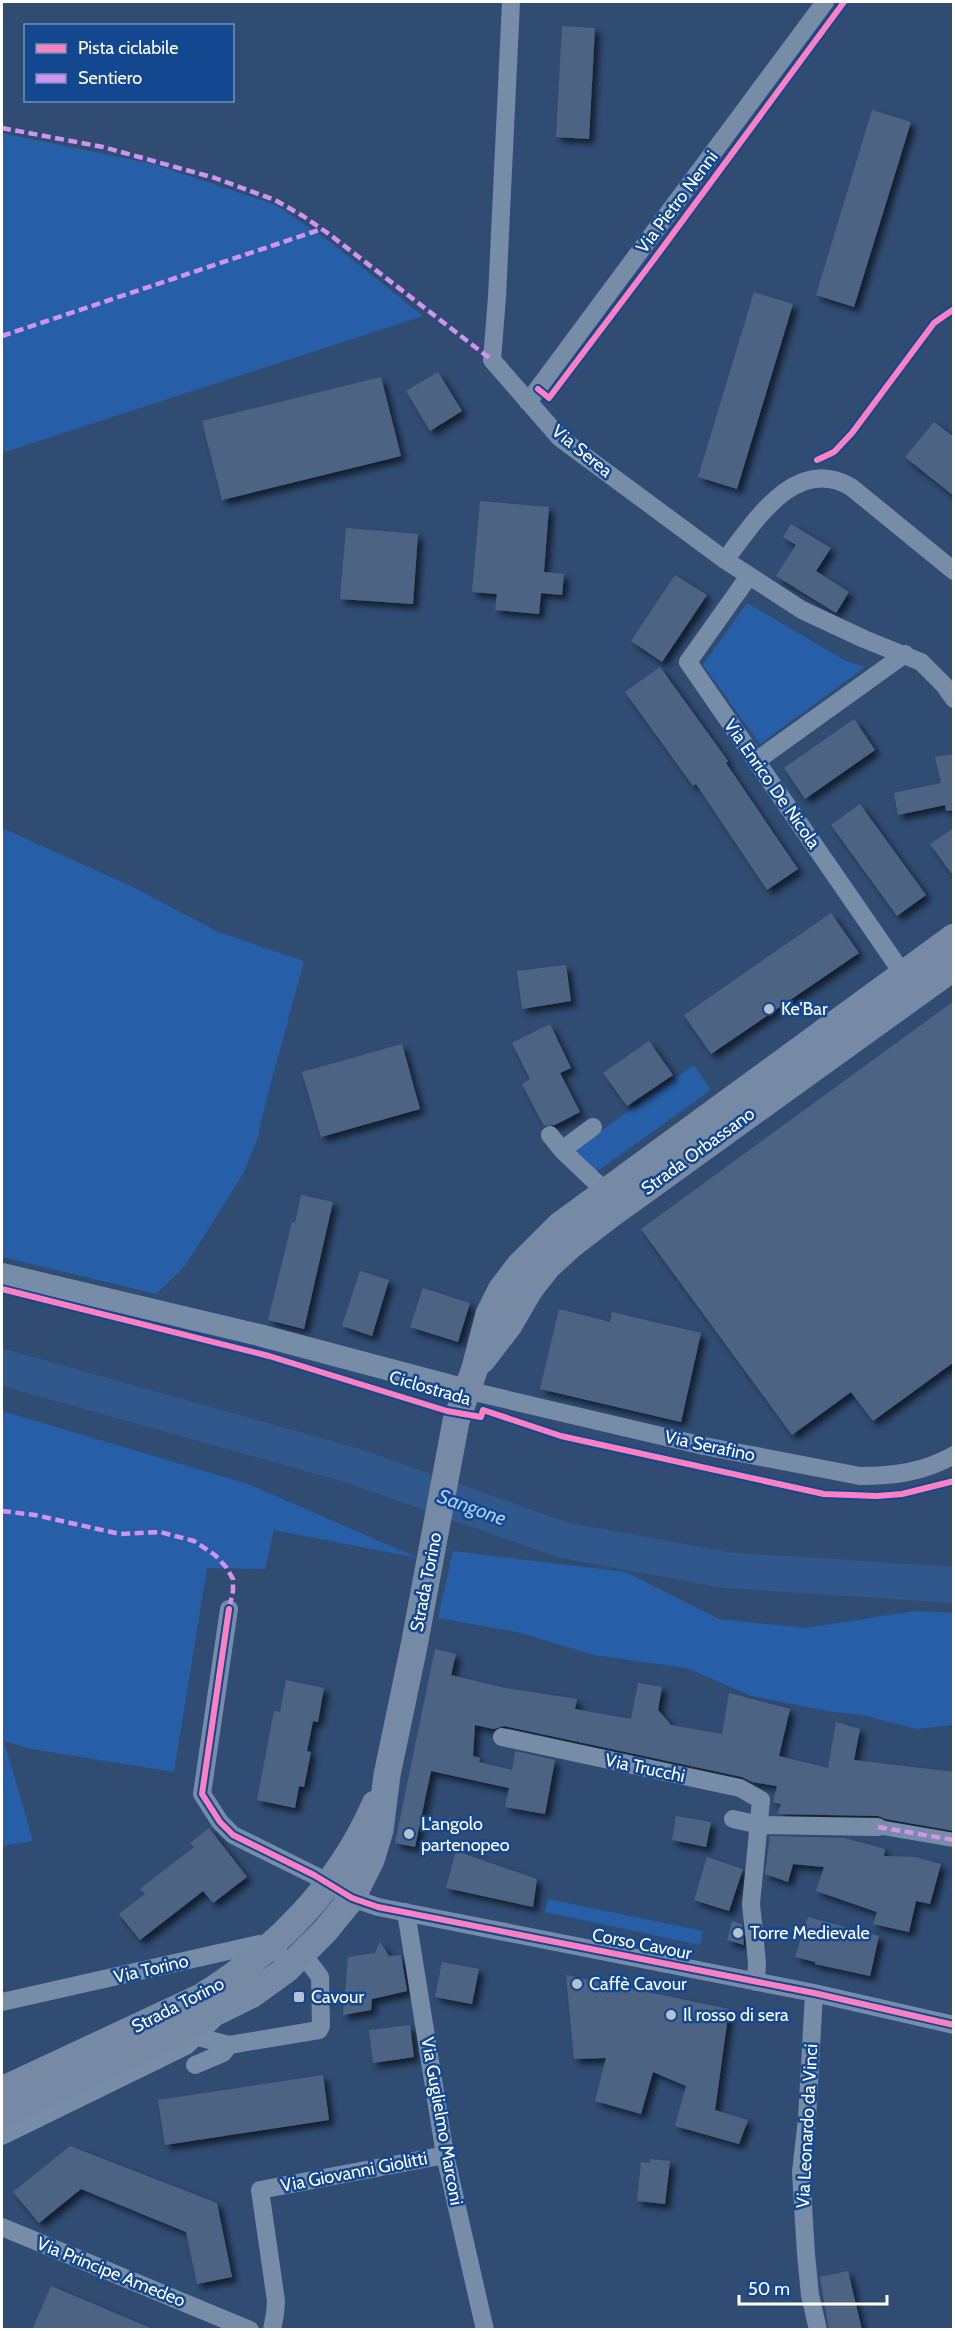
<svg xmlns="http://www.w3.org/2000/svg" width="955" height="2331" font-family="Cabin,sans-serif">
<style>
.green{fill:#265fa8}
.lines{fill:none;stroke-linecap:round;stroke-linejoin:round}
.river{stroke:#31588c;stroke-width:36}
.building{fill:#4d6483;filter:url(#shadow)}
.pedestrian{stroke:#778ca7;stroke-width:14}
.minor{stroke:#778ca7;stroke-width:18}
.tertiary{stroke:#778ca7;stroke-width:22}
.primary{stroke:#778aa5;stroke-width:27}
.quiet{stroke:#d193ec;stroke-width:4.5;stroke-dasharray:9 4.5;stroke-linecap:butt}
.cycleway-casing{stroke:#134890;stroke-width:10}
.cycleway{stroke:#ff80c0;stroke-width:6}
.poi-dot{fill:#b7c0ce;stroke:#134890;stroke-width:2}
.labels{text-anchor:middle;dominant-baseline:central;stroke-width:5;stroke-linejoin:round;paint-order:stroke}
.street-label{font-size:18px;fill:#fff;stroke:#134890}
.poi-label{font-size:18px;fill:#fff;stroke:#134890;text-anchor:start}
.water-label{font-size:20px;font-style:italic;fill:#aacdf9;stroke:#134890}
</style>
<defs>
<filter id="shadow"><feDropShadow dx="5" dy="5" stdDeviation="3" flood-color="#0009"/></filter>
</defs>
<rect width="100%" height="100%" fill="#304c73"/>
<path class="green" d="M2,133l151,31 123,41 53,36 94,75 -421,137z
M747,603l99,58 19,6 -105,77 -57,-79z
M2,828l133,60 83,44 86,29 -40,148 -7,31 -14,34 -58,92 -29,28 -154,-37z
M694,1065l17,25 -115,82 -25,-20z
M2,1411l246,73 170,74 -144,-28 -9,39 -58,-1 -33,204 -142,-23 -28,-8 29,100 -31,5z
M453,1551l173,21 93,47 86,9 111,-17 37,2v112l-36,4 -55,-14 -29,-3 -81,-16 -65,-28 -93,-13 -77,-23 -79,-14z
M548,1899l155,32 -3,14 -155,-33z"/>
<g class="lines">
<path class="river" d="M2,1367l352,99 209,74 163,30 228,15"/>
</g>
<path class="building" d="M562,26l33,2 -6,111 -33,-2z
M872,110l39,12 -57,185 -38,-12z
M754,292l39,12 -56,185 -39,-12z
M438,372l24,39 -32,20 -24,-40z
M381,377l20,79 -179,44 -20,-79z
M934,422l20,15v59l-49,-39z
M480,501l69,6 -5,65 20,2 -2,21 -21,-2 -2,21 -44,-4 2,-16 -25,-2z
M791,524l40,24 -15,23 33,21 -13,21 -60,-37 20,-31 -13,-8z
M346,528l72,6 -5,70 -73,-5z
M675,575l32,20 -45,67 -31,-21z
M660,667l68,94 -2,2 72,106 -31,21 -71,-106 -3,2 -68,-94z
M854,719l21,31 -70,49 -21,-31z
M954,754v56l-8,1 -1,-6 -47,10 -4,-22 47,-10 -6,-26z
M860,804l66,91 -29,21 -66,-91z
M954,828v49l-24,-33z
M831,913l28,40 -148,101 -27,-39z
M566,965l5,36 -49,8 -5,-38z
M954,1001v361l-81,59 -22,-29 -59,43 -151,-206z
M550,1024l21,44 -11,5 20,39 -25,13 -11,1 -22,-42 8,-5 -18,-36z
M649,1041l24,34 -46,31 -24,-33z
M402,1044l18,65 -99,28 -19,-65z
M301,1195l32,7 -29,127 -36,-9 24,-98 3,1z
M360,1271l29,9 -17,56 -30,-10z
M423,1288l47,15 -12,39 -48,-15z
M559,1309l51,13 2,-10 89,21 -20,89 -141,-33z
M435,1649l21,5 -5,21 54,13 72,11 -2,10 56,10 7,-36 24,4 -4,23 13,15 51,9 7,-41 61,16 -11,47 49,12 8,-46 24,7 -6,31 100,12v59l-68,-12 -8,-3 -101,-2 4,-10 -8,-2 4,-16 -25,-4 -10,-5 -238,-51 -10,3 -19,-4 -2,31 7,2 -1,4 33,8 3,-19 40,9 -10,54 -40,-7 4,-19 -78,-17 -16,76 -20,-4z
M286,1680l38,8 -6,34 -5,-1 -6,30 4,1 -7,35 -5,-1 -4,22 -38,-8 17,-89 6,1z
M676,1816l35,6 -5,25 -34,-7z
M209,1828l38,49 -34,26 -10,-12 -63,49 -21,-26 26,-20 -5,-5 54,-42 -4,-4z
M770,1836l74,2 41,11 -1,7 31,1 26,7 -11,40 -14,-3 -7,31 -36,-8 4,-12 -61,-21 8,-24 -31,-3 -5,18 -23,-8z
M456,1851l81,28 -4,28 -87,-19z
M707,1857l36,12 -14,42 -35,-11z
M808,1917l71,19 -9,40 -55,-12v-2l-20,-5z
M732,1921l10,3 2,21 -17,-5z
M380,1942l9,14 12,-1 6,36 -35,8 -1,11 -28,5 5,-58 27,-4z
M442,1962l37,7 -7,35 -37,-7z
M566,1975l163,34 -14,101 33,10 -9,24 -64,-18 11,-40 -33,-14 -12,42 -46,-13 11,-43 -32,1z
M410,2025l4,32 -41,6 -4,-33z
M323,2075l6,45 -164,25 -7,-45z
M70,2146l147,57 15,74 -35,7 -11,-52 -105,-43 -42,34 -26,-31z
M650,2159l20,2 -5,43 -28,-3 4,-39 9,1z
M848,2271l14,59h-33l-9,-53z
M51,2286l102,43v1h-121z"/>
<g class="lines">
<path class="pedestrian" d="M878,1827l76,13"/>
<path class="minor" d="M511,2l-14,295 -5,63 68,78 165,122 77,50 62,29 57,23 23,23 10,14
M528,402l297,-400
M725,560c29,-37 70,-106 126,-73l103,84
M749,576l-61,86 222,322
M756,761l149,-107
M550,1135l12,15 43,41
M562,1150l31,-23
M466,1390l238,56 156,30c34,0 64,-4 94,-21
M229,1609l-27,185 18,28 13,13 81,40 38,23 26,9 436,86 140,32
M502,1737l238,51 21,12 -10,104 6,58 -1,20
M733,1819l27,6 118,2
M406,1912l39,243 40,175
M814,1993l-7,126 -6,53 5,82 4,41 8,35
M2,2002l257,-58c17,0 22,12 28,25
M198,2037l31,8 90,-15 2,-4 -1,-49 -17,-23
M195,2065l28,-12 6,-8
M2,2136l184,-90 28,-27
M2,2227l248,103
M272,2330l3,-16 1,-13 -16,-111 185,-35"/>
<path class="tertiary" d="M2,1274l257,61 207,55"/>
<path class="primary" d="M482,1360l27,-35 21,-36 18,-23 23,-21 39,-30 344,-248
M2,2090l199,-93c75,-46 139,-112 174,-193
M2,2115l127,-60 122,-60 36,-26 38,-38 27,-33 19,-38 9,-30 7,-55 27,-129 42,-225 19,-53 14,-54 12,-24 18,-24 40,-40 395,-289"/>
<path class="quiet" d="M2,128l101,19 112,31 60,22 28,16 26,18 163,126
M2,336l320,-107
M2,1511l33,4 85,19 40,-2 34,9 21,14 11,12 7,12v12l-4,18
M878,1827l76,13"/>
<g class="cycleway-casing">
<path id="cycleway" d="M538,389l11,9 103,-136 192,-260
M817,460l17,-8 18,-19 82,-110 20,-14
M2,1289l267,67 178,55 34,6 2,-7 78,26 263,58 53,2 25,-2 52,-13
M229,1609l-27,185 18,28 13,13 81,40 38,23 26,9 436,86 140,32"/>
</g>
<use href="#cycleway" class="cycleway"/>
</g>
<g class="poi-dot">
<circle cx="769" cy="1009" r="6"/>
<circle cx="409" cy="1834" r="6"/>
<circle cx="738" cy="1933" r="6"/>
<circle cx="577" cy="1984" r="6"/>
<rect x="293" y="1991" width="12" height="12" rx="3"/>
<circle cx="671" cy="2015" r="6"/>
</g>
<g class="labels">
<g class="street-label">
<text transform="translate(677 202) rotate(-53)">Via Pietro Nenni</text>
<text transform="translate(582 451) rotate(39)">Via Serea</text>
<text transform="translate(772 784) rotate(55)">Via Enrico De Nicola</text>
<text transform="translate(698 1151) rotate(-36)">Strada Orbassano</text>
<text transform="translate(430 1388) rotate(16)">Ciclostrada</text>
<text transform="translate(710 1446) rotate(12)">Via Serafino</text>
<text transform="translate(426 1582) rotate(-79)">Strada Torino</text>
<text transform="translate(645 1768) rotate(12)">Via Trucchi</text>
<text transform="translate(642 1944) rotate(11)">Corso Cavour</text>
<text transform="translate(151 1969) rotate(-13)">Via Torino</text>
<text transform="translate(178 2005) rotate(-27)">Strada Torino</text>
<text transform="translate(442 2121) rotate(80)">Via Guglielmo Marconi</text>
<text transform="translate(807 2126) rotate(-87)">Via Leonardo da Vinci</text>
<text transform="translate(354 2172) rotate(-11)">Via Giovanni Giolitti</text>
<text transform="translate(111 2272) rotate(22)">Via Principe Amedeo</text>
</g>
<g class="poi-label">
<text x="781" y="1009">Ke'Bar</text>
<text x="421" y="1824">L'angolo<tspan x="421" dy="21">partenopeo</tspan></text>
<text x="750" y="1933">Torre Medievale</text>
<text x="589" y="1984">Caffè Cavour</text>
<text x="311" y="1997">Cavour</text>
<text x="683" y="2015">Il rosso di sera</text>
</g>
<g class="water-label">
<text transform="translate(472 1507) rotate(20)">Sangone</text>
</g>
</g>
<rect width="955" height="2331" fill="none" stroke="#ffffff" stroke-width="6"/>
<rect x="24" y="24" width="210" height="78" fill="#134890" stroke="#7191bc" stroke-width="1.5"/>
<rect x="36" y="44" width="30" height="9" fill="#ff80c0" stroke="#7191bc" stroke-width="1.5"/>
<text x="78" y="54" font-size="18" fill="#ffffff">Pista ciclabile</text>
<rect x="36" y="74" width="30" height="9" fill="#d193ec" stroke="#7191bc" stroke-width="1.5"/>
<text x="78" y="84" font-size="18" fill="#ffffff">Sentiero</text>
<path d="M739 2295v9h148v-9" fill="none" stroke="#ffffff" stroke-width="3"/>
<text x="748" y="2295" font-size="18" fill="#ffffff" stroke="#134890" stroke-width="4.5" paint-order="stroke">50 m</text>
</svg>
